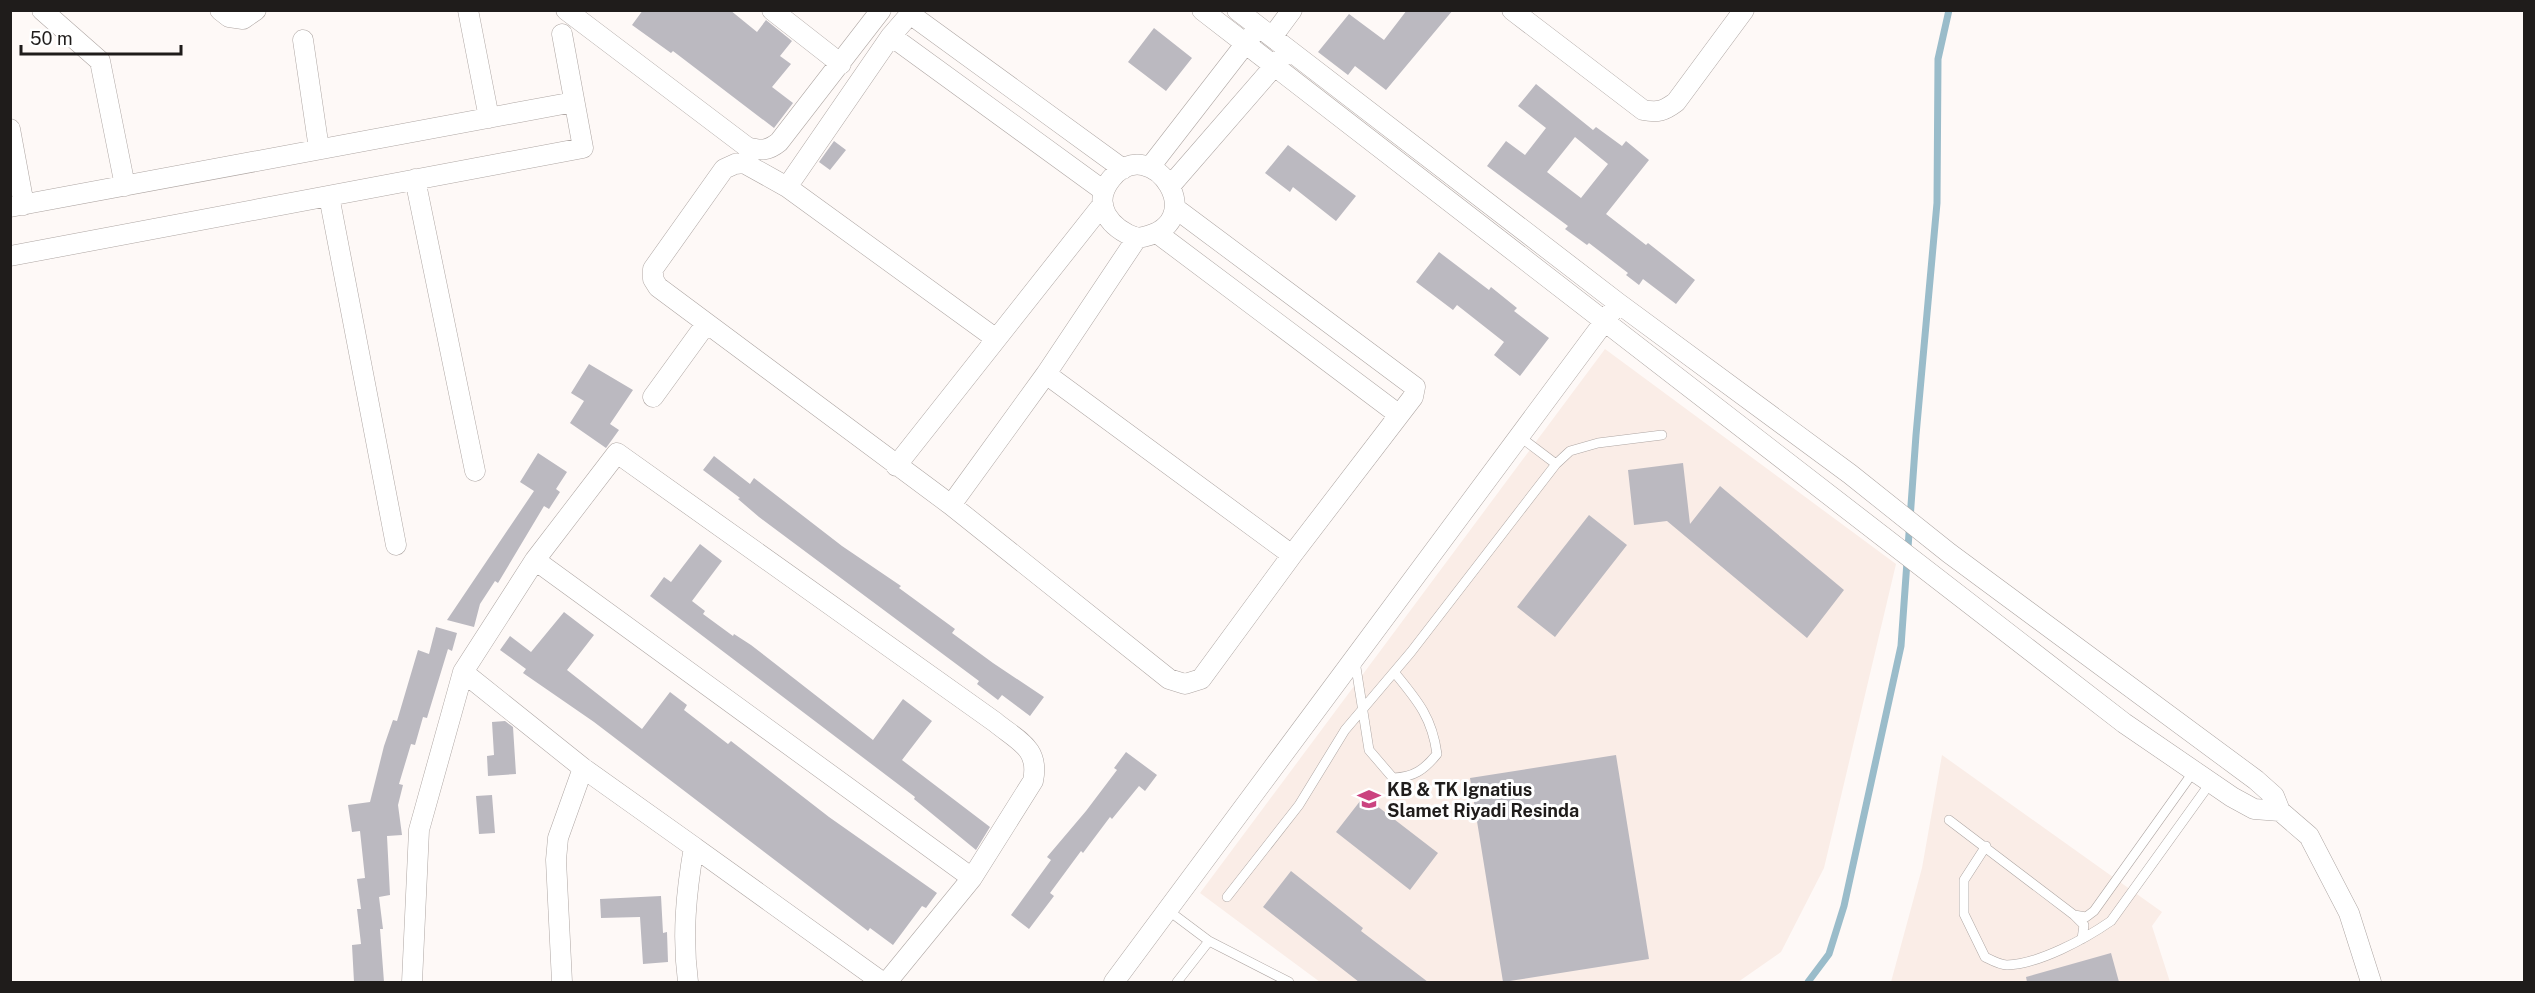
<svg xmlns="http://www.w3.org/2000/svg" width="2535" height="993" font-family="'Public Sans',sans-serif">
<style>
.built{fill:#faede7}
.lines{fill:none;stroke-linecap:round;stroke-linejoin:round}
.stream{stroke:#9abcca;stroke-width:7}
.building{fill:#bbb9c0;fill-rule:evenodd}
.service-casing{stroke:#aea6a3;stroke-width:10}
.minor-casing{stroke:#aea6a3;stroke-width:21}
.service{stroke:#fff;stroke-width:9}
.minor{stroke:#fff;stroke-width:20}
.labels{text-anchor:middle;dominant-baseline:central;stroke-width:6;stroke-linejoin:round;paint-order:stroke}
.poi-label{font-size:18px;font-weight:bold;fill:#1f1c1b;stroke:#fff;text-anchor:start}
</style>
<rect width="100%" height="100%" fill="#fef9f7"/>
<path class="built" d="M1605,349l291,215 -72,304 -43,84 -43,30h-418l-120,-89z
M1942,755l220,157 -10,14 18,56h-279l31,-114z"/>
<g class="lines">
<path class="stream" d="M1808,982l21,-28 15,-48 57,-260 15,-211 21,-232 1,-144 11,-49"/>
</g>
<path class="building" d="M643,10h87l27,22 9,-12 26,21 -12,15 11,8 -19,23 21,16 -19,25 -101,-77 -2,2 -39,-28z
M1407,10h46l-67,80 -31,-24 -7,9 -30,-23 31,-38 35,26z
M1154,28l38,30 -26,33 -38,-29z
M1536,84l57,46 3,-3 26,19 4,-5 23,19 -43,54 40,31 2,-2 47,37 -19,24 -33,-25 -4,6 -13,-10 2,-2 -39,-30 -2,2 -22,-16 3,-3 -81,-60 19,-25 19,14 21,-27 -28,-22zM1575,137l33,27 -27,34 -34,-26z
M834,141l12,9 -16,20 -11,-8z
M1288,145l68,51 -20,25 -43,-34 -3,5 -25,-19z
M1439,252l50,38 2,-3 26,21 -3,3 35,27 -29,38 -26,-21 10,-13 -47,-37 -4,5 -37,-28z
M589,364l44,26 -23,34 9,6 -13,18 -36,-25 14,-22 -13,-8z
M538,453l29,19 -11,17 4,3 -11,17 -5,-3 -46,77 -3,-2 -15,23 -6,23 -27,-7 87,-129 -14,-9z
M714,456l36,28 4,-6 88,68 59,40 -2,2 56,41 -3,4 41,30 51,34 -14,19 -28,-21 -4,5 -21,-16 2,-3 -220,-164 -21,-18 2,-1 -37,-28z
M1683,463l7,61 30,-38 124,104 -37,48 -140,-117 -33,4 -6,-55z
M1589,515l38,30 -72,92 -38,-30z
M700,544l22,17 -30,40 13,10 -2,3 30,22 1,-2 17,11 122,95 30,-41 29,22 -30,39 88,67 -14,23 -62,-51 1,-2 -265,-201 14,-19 7,5z
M564,612l30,23 -27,35 75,59 28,-37 17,13 -3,5 44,34 3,-3 98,76 108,76 -11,15 -4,-2 -29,39 -23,-17 -2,3 -274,-209 -71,-49 3,-4 -26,-19 10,-14 21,16z
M436,627l21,6 -5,18 -4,-2 -21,69 -4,-1 -8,28 -4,-1 -12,40 4,1 -5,20 4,30 -15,1 3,59 -11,2 4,32h-3l4,53h-30l-2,-37 9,-1 -4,-35h4l-4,-30 8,-1 -5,-47 -8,1 -4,-27 22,-3 14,-56 9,-26 4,1 21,-71 11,4z
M505,721l8,6 3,47 -28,2 -1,-20 7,-1 -2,-33z
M1126,752l31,23 -12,16 -6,-5 -27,33 -2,-2 -27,36 -2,-2 -31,42 4,3 -25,33 -18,-14 40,-55 -4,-3 39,-46 31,-41 -3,-2z
M1616,755l33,204 -146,23 -33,-204z
M492,795l3,38 -16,1 -3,-38z
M1364,796l74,57 -28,37 -74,-58z
M1291,871l72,57 -2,3 67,51h-69l-96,-75z
M661,896l2,37 4,-1 1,30 -25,2 -3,-47 -39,1 -1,-19z
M2111,953l8,29h-92l-1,-5z"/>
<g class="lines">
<g class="service-casing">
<path id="service" d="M1519,436l37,28
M1355,661l14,89 24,28c21,-1 31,-8 44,-24 -5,-37 -20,-54 -43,-82
M1949,820l125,95 12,2 8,-6 100,-140
M1986,846l-22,34v34l21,43c6,3 15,8 22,8 32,-1 78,-26 104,-44l100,-139
M1227,897l72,-92 46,-75 66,-78 145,-188 14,-13 28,-8 64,-8
M1169,911l40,30 -32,41
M2074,915l10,10 -2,14
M1209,941l80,41"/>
</g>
<g class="minor-casing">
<path id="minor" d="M42,10l58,51 25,125
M220,10l9,7 14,2 13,-9
M468,10l21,108
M566,10l181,137c14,4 21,4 32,-5l102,-132
M772,10l69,54
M1202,10l922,713 108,74 22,12 26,2
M1237,10l381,293 232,171 99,79 307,227 18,16 6,15 29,25 40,77 22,69
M1512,10l131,100c15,3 21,1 33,-8l68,-92
M891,36l213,155
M1272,37l20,-27
M303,40l16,109
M10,129l14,76
M1150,167l103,-133
M415,179l60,292
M1171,185l112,-129
M787,187l104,-151 19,-22 213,155
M329,196l67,349
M10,207l564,-105
M1157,233l241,181
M10,256l573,-108 -21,-114
M995,338l-208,-151 -43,-24 -9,1 -11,5 -71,100v10l5,8 293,218 218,174 16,5 16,-5 91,-124 121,-158 2,-10 -240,-179
M1046,374l246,181
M653,397l53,-73
M896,466l207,-262
M951,505l95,-131 91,-136c80,-11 14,-110 -26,-59 -21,26 0,50 26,59
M535,560l437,318
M463,672l120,96 111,79c-8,46 -12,89 -6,135
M694,847l188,135
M412,982l7,-152 44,-158 72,-112 82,-107 378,269c23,19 45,26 38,59l-61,97 -85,104
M562,982l-6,-122 2,-22 25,-70
M1114,982l499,-672"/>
</g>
<use href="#service" class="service"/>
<use href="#minor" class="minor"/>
</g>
<defs>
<g id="school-bare" transform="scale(1.8)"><path d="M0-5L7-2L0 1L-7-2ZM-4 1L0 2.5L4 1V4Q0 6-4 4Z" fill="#cb4380" stroke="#fff" stroke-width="2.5" paint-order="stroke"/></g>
</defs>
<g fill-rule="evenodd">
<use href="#school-bare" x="1369" y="799"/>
</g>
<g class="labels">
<g class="poi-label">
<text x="1387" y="789">KB &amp; TK Ignatius<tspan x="1387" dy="21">Slamet Riyadi Resinda</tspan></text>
</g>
</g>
<rect width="2535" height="993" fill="none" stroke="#1f1c1b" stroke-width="24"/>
<path d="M21 45v9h160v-9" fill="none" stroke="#1f1c1b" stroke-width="3"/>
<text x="30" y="45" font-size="18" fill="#1f1c1b" stroke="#ffffff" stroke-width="4.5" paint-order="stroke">50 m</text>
</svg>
